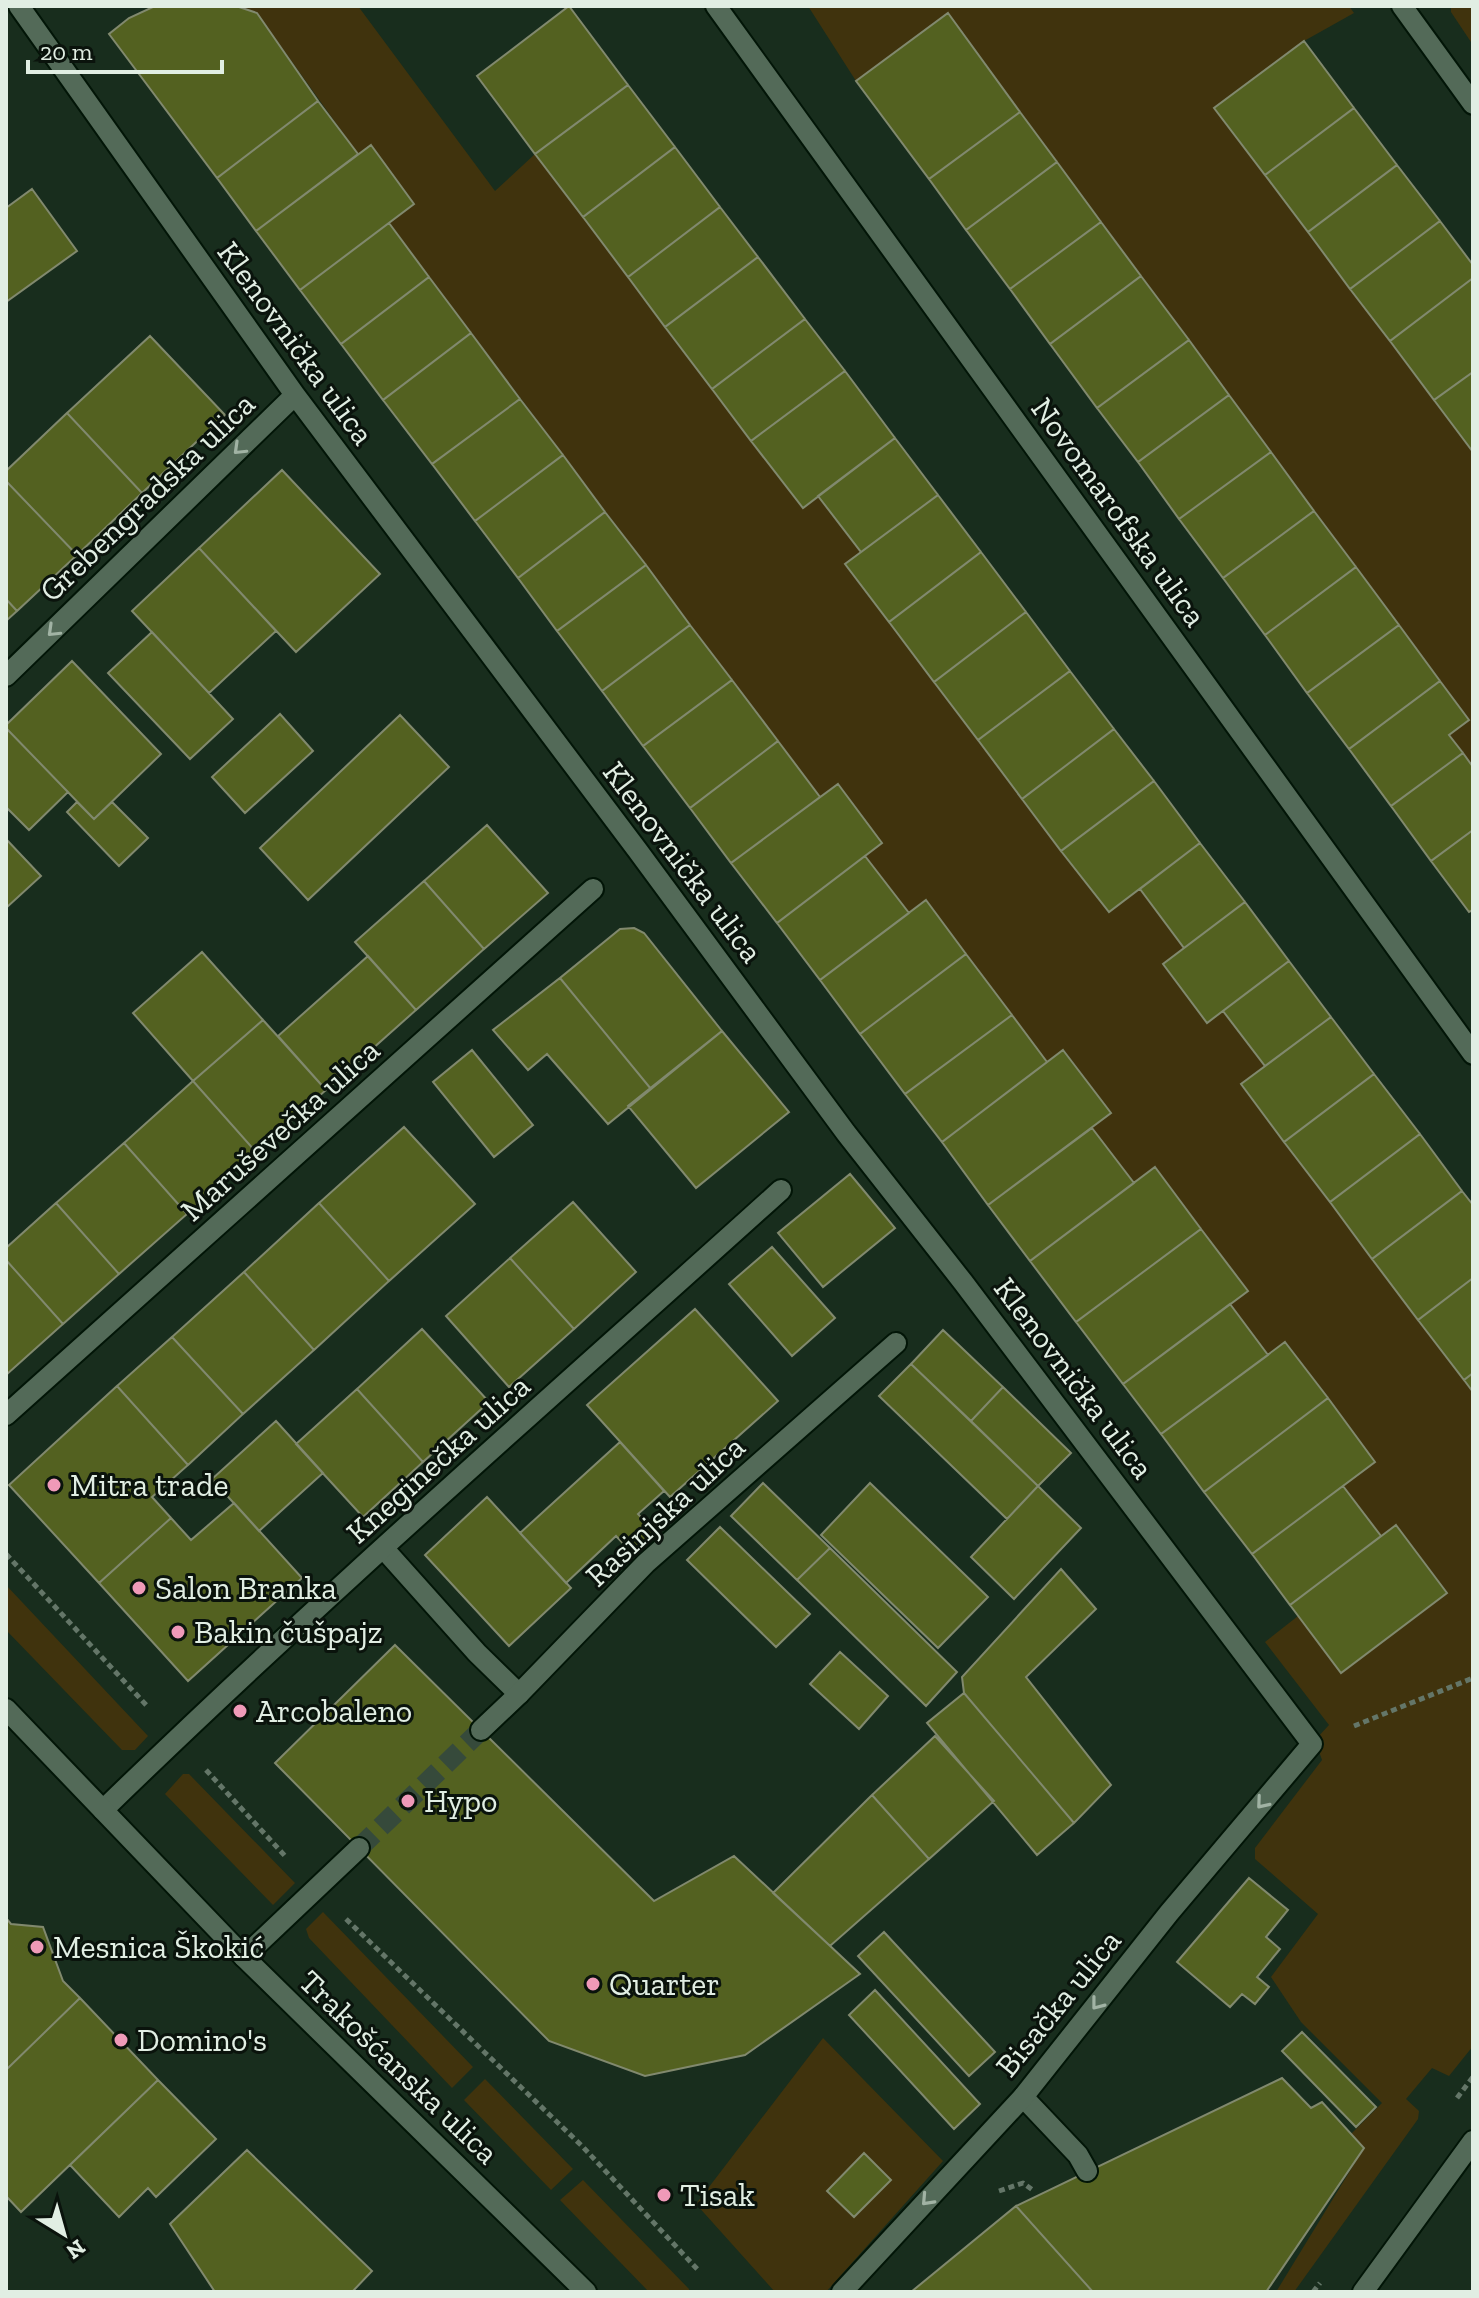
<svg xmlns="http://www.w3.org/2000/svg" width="1479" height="2298" font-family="'Zilla Slab',serif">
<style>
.green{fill:#40330d}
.building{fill:#536120;stroke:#81896e;stroke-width:2}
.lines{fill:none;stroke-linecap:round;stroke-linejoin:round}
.minor-tunnel{stroke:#364a3b;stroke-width:20;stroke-dasharray:20 10;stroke-linecap:butt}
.service-casing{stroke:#021507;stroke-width:24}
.minor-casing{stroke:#021507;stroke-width:24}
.tertiary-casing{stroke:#021507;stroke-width:24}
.path{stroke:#647668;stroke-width:5;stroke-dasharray:6 4;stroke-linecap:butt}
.service{stroke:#536a58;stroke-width:20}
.minor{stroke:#536a58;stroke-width:20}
.tertiary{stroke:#536a58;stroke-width:20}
.oneway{stroke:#a1b3a4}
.poi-dot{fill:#ef9ab8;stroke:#0a130c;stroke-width:3}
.labels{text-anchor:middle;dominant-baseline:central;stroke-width:6;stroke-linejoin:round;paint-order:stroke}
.street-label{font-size:32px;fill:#e1eee3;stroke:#0a130c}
.poi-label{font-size:32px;fill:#e1eee3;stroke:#0a130c;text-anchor:start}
</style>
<rect width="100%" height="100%" fill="#182d1d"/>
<path class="green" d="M236,6h122l137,185 40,-37 267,353 16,-11 43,56 -15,13 262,347 32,-23 44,59 -21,17 43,57 17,-11 42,55 -24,19 232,307v654l-24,30 -17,-8 -26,31 13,12 -1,8 -124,173h-18l88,-144 -13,-14 31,-31 -81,-81 -30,-45 47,-63 -63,-55v-11l67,-88 -7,-20 14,-15 -64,-83 33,-26 43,57 106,-81 -51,-67 -15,11 -38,-50 31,-25 -88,-119 -18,13 -38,-51 17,-14 -92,-122 -21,15 -42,-55 19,-15 -47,-63 -17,12 -121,-161 -17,12 -44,-57 17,-13 -44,-59 -18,13 -431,-574 25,-20 -43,-58 -13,9 -101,-141z
M808,6h541l5,7 -50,28 -89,68 258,343v315l-24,-32 20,-15 -521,-706 -92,67z
M1451,6h22v39l-22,-33z
M6,1585l142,151 -13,14h-13l-116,-120z
M183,1774h6l106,109 -22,22 -108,-111z
M323,1912l150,155 -21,21 -143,-150 -3,-9z
M823,2038l120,123 -117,131h-51l-79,-88z
M485,2079l88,90 -22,21 -87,-90z
M583,2180l106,109v3h-40l-89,-92z"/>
<path class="building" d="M155,6h81l21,7 61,88 -101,77 -108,-144 20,-16z
M569,6l59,79 -93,69 -58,-78z
M948,13l72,99 -91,67 -73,-98z
M1304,41l50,67 -89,67 -51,-67z
M628,85l47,62 -92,70 -48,-63z
M318,101l40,53 -102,77 -39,-53z
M1354,108l43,57 -89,67 -43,-57z
M1020,112l37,50 -91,68 -37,-51z
M371,145l43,59 -114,86 -44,-59z
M675,147l45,60 -92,70 -45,-60z
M1057,162l44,60 -91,67 -44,-59z
M1397,165l43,56 -90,68 -42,-57z
M32,189l45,62 -71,51v-94z
M720,207l38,50 -93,70 -37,-50z
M1440,221l33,44v13l-83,63 -40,-52z
M1101,222l40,54 -91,68 -40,-55z
M389,223l40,54 -88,67 -41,-54z
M758,257l47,62 -93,70 -47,-62z
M1141,276l48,64 -92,68 -47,-64z
M429,277l42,56 -88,67 -42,-56z
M1473,278v94l-39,28 -44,-59z
M805,319l40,52 -94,70 -39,-52z
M471,333l49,66 -88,65 -49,-64z
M150,336l75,79 -83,78 -75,-80z
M1189,340l40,55 -91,67 -41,-54z
M845,371l50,67 -92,70 -52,-67z
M1473,372v80l-39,-52z
M1229,395l42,57 -92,67 -41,-57z
M520,399l43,56 -88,66 -43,-57z
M67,413l75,80 -65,62 -71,-74v-10z
M895,438l43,57 -77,57 -43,-56z
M1271,452l43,59 -91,67 -44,-59z
M563,455l42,57 -87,66 -43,-57z
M282,470l98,104 -84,78 -97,-104z
M6,481l71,74 -60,56 -11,-12z
M938,495l43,57 -92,70 -44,-58z
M1314,511l42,56 -91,68 -42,-57z
M605,512l41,53 -89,66 -39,-53z
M199,548l77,83 -67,62 -77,-82z
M981,552l45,60 -92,70 -45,-60z
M646,565l44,60 -88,66 -45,-60z
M1356,567l43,58 -92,68 -42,-58z
M6,599l11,12 -11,10z
M1026,612l44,59 -92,69 -44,-58z
M690,625l42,55 -89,66 -41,-55z
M1399,625l41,56 -91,68 -42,-56z
M152,632l81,87 -43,40 -82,-86z
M72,661l89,93 -67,65 -88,-91v-3z
M1070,671l44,58 -92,70 -44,-59z
M732,680l46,61 -88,67 -47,-62z
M1440,681l29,39 -20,15 14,18 -72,53 -42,-57z
M280,714l33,37 -68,62 -33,-36z
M400,715l49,52 -141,133 -48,-52z
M6,728l62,64 -39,38 -23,-23z
M1114,729l40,52 -93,70 -39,-52z
M778,741l42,56 -89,66 -41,-55z
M1463,753l10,14v63l-42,31 -40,-55z
M1154,781l46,62 -91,69 -48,-61z
M838,784l44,59 -105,80 -46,-60z
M77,802l17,17 18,-17 36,36 -29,28 -52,-54z
M487,825l61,68 -64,56 -60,-68z
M1473,830v80l-4,2 -38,-51z
M6,839l35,37 -35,32z
M1200,843l45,59 -61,46 -44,-59z
M865,856l44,57 -89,67 -43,-57z
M424,881l60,68 -68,61 -61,-68z
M926,900l40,54 -106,80 -40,-54z
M1245,902l44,59 -82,62 -44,-59z
M634,928l10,5 78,98 -71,58 -91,-111 60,-49z
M202,952l61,68 -70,61 -60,-68z
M966,954l46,61 -107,79 -45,-60z
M368,956l48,54 -90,80 -48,-54z
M1289,961l42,56 -66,49 -42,-55z
M560,978l91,111 -43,35 -61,-70 -19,16 -35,-40z
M1012,1015l35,47 -105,80 -37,-48z
M1331,1017l43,57 -90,68 -43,-58z
M263,1020l63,70 -70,62 -63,-71z
M722,1031l67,81 -93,76 -68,-82z
M472,1050l61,75 -39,32 -61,-75z
M1063,1050l48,63 -123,92 -46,-63z
M1374,1074l46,60 -90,68 -46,-60z
M193,1081l63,71 -69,62 -63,-71z
M404,1127l71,77 -86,77 -70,-78z
M1092,1128l42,55 -104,78 -42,-56z
M1420,1134l42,57 -90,68 -42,-57z
M124,1143l63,71 -68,60 -63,-71z
M1155,1167l46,62 -125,93 -46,-61z
M850,1174l45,54 -72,59 -45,-54z
M1462,1191l11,14v73l-55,42 -46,-61z
M573,1202l63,70 -62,57 -64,-71z
M56,1203l63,71 -56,50 -57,-64v-12z
M319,1203l70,78 -75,69 -70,-78z
M1201,1229l47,62 -125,93 -47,-62z
M772,1247l63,71 -43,38 -63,-72z
M510,1258l64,71 -65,58 -63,-71z
M6,1260l57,64 -57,51z
M244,1272l70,78 -71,64 -71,-77z
M1473,1278v95l-9,7 -46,-60z
M1230,1304l38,51 -107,79 -38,-50z
M695,1309l83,92 -108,96 -83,-92z
M422,1329l67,73 -66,60 -66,-73z
M943,1330l60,57 -32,34 -60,-57z
M172,1337l71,77 -55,51 -71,-79z
M1285,1342l43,56 -124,94 -43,-58z
M911,1364l127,122 -31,33 -128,-123z
M1473,1373v19l-9,-12z
M117,1386l71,79 -36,32 19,21 -72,65 -90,-98z
M1003,1387l68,66 -33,33 -67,-65z
M357,1389l66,73 -60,55 -67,-73z
M1328,1398l47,64 -123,92 -48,-62z
M276,1421l47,52 -64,58 -47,-52z
M620,1442l44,49 -26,23 17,18 -24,20 -15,-16 -50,47 -46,-50z
M763,1483l67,65 -33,32 -66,-64z
M870,1483l118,114 -50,51 -117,-113z
M1038,1486l43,42 -67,71 -43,-42z
M1343,1486l38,50 -91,69 -38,-51z
M487,1497l84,91 -62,58 -84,-91z
M234,1503l68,75 -114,103 -89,-98 72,-65 20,22z
M1396,1525l51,68 -106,80 -51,-68z
M720,1527l90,87 -34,33 -89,-87z
M830,1548l127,124 -31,34 -129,-126z
M1061,1569l35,40 -70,68 85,108 -37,38 -110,-130 -2,-16z
M395,1645l259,256 80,-45 126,118 -115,81 -100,21 -96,-35 -274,-278z
M840,1652l48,44 -29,33 -49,-45z
M964,1693l110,130 -37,32 -110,-132z
M935,1736l59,65 -65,58 -57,-64z
M872,1795l57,64 -99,87 -57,-53z
M1249,1878l39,32 -22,27 14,12 -23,28 12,10 -14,17 -13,-10 -12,13 -53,-45z
M6,1918l5,6 32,3 20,54 17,17 -74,72z
M884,1932l111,120 -26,24 -111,-120z
M875,1990l105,114 -26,25 -105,-114z
M80,1998l78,82 -137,132 -15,-16v-126z
M1302,2032l74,75 -20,20 -74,-76z
M1282,2078l29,30 11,-6 42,46 -98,144h-173l-77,-86z
M158,2080l58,59 -60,58 -8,-9 -29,29 -49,-52z
M247,2150l125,121 -20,21h-137l-45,-68z
M864,2153l27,27 -37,37 -27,-26z
M1016,2206l77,86h-182z"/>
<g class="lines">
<path class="minor-tunnel" d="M359,1848l122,-118"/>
<g class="service-casing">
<path id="service" d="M384,1549l93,104 42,41
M1023,2097l55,58 9,16"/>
</g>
<g class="minor-casing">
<path id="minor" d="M19,6l276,389 343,456 208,282 117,149 349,462 -143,169 -146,184 -181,195
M716,6l757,1048
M1402,6l71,98
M6,676l289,-281
M6,1415l587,-526
M481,1730l38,-36 127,-131 250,-220
M103,1810c220,-214 451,-415 678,-620
M244,1957l115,-109
M1363,2292l110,-151"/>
</g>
<g class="tertiary-casing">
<path id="tertiary" d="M6,1709l238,248 342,335"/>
</g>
<path class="path" d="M6,1554l142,153
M1354,1726l119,-48
M206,1770l80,87
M346,1919l236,227 117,125
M1457,2098l16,-21
M999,2191l24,-8 11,8
M1313,2292l7,-9"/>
<use href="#service" class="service"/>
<use href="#minor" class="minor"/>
<use href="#tertiary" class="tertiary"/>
</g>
<defs><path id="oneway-chevron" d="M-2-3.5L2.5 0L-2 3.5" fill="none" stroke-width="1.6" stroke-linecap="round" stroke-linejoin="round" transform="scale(2)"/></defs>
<g class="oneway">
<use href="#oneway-chevron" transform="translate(239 449) rotate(136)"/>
<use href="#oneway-chevron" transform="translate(53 631) rotate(136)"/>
<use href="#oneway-chevron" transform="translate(1262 1803) rotate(130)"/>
<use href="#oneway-chevron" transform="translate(1097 2004) rotate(128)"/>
<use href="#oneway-chevron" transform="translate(927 2200) rotate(133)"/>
</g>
<g class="poi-dot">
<circle cx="54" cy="1485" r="8"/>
<circle cx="139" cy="1588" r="8"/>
<circle cx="178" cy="1632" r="8"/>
<circle cx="240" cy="1711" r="8"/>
<circle cx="408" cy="1801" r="8"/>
<circle cx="37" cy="1947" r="8"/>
<circle cx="593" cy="1984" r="8"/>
<circle cx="121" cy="2040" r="8"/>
<circle cx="664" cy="2195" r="8"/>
</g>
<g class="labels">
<g class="street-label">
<text transform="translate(296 343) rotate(54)">Klenovnička ulica</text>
<text transform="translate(147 497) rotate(-44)">Grebengradska ulica</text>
<text transform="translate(1119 512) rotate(54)">Novomarofska ulica</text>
<text transform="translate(683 862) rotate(53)">Klenovnička ulica</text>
<text transform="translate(280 1130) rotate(-42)">Maruševečka ulica</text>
<text transform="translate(1074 1378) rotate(53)">Klenovnička ulica</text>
<text transform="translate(438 1459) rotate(-42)">Kneginečka ulica</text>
<text transform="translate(665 1511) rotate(-43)">Rasinjska ulica</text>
<text transform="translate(1058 2003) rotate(-51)">Bisačka ulica</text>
<text transform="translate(399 2067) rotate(44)">Trakošćanska ulica</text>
</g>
<g class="poi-label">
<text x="70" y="1485">Mitra trade</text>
<text x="155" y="1588">Salon Branka</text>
<text x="194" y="1632">Bakin čušpajz</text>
<text x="256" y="1711">Arcobaleno</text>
<text x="424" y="1801">Hypo</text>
<text x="53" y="1947">Mesnica Škokić</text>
<text x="609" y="1984">Quarter</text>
<text x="137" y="2040">Domino's</text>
<text x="680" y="2195">Tisak</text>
</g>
</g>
<rect width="1479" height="2298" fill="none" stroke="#e1eee3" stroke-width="16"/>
<g transform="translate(64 2234) rotate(143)" stroke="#0a130c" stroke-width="6" paint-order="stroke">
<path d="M0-6L14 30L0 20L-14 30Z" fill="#e1eee3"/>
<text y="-12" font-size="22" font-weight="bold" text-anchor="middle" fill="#e1eee3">N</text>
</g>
<path d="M28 60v12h194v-12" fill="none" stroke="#e1eee3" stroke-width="4"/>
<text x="40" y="60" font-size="24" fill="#e1eee3" stroke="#0a130c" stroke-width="6" paint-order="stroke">20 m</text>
</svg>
